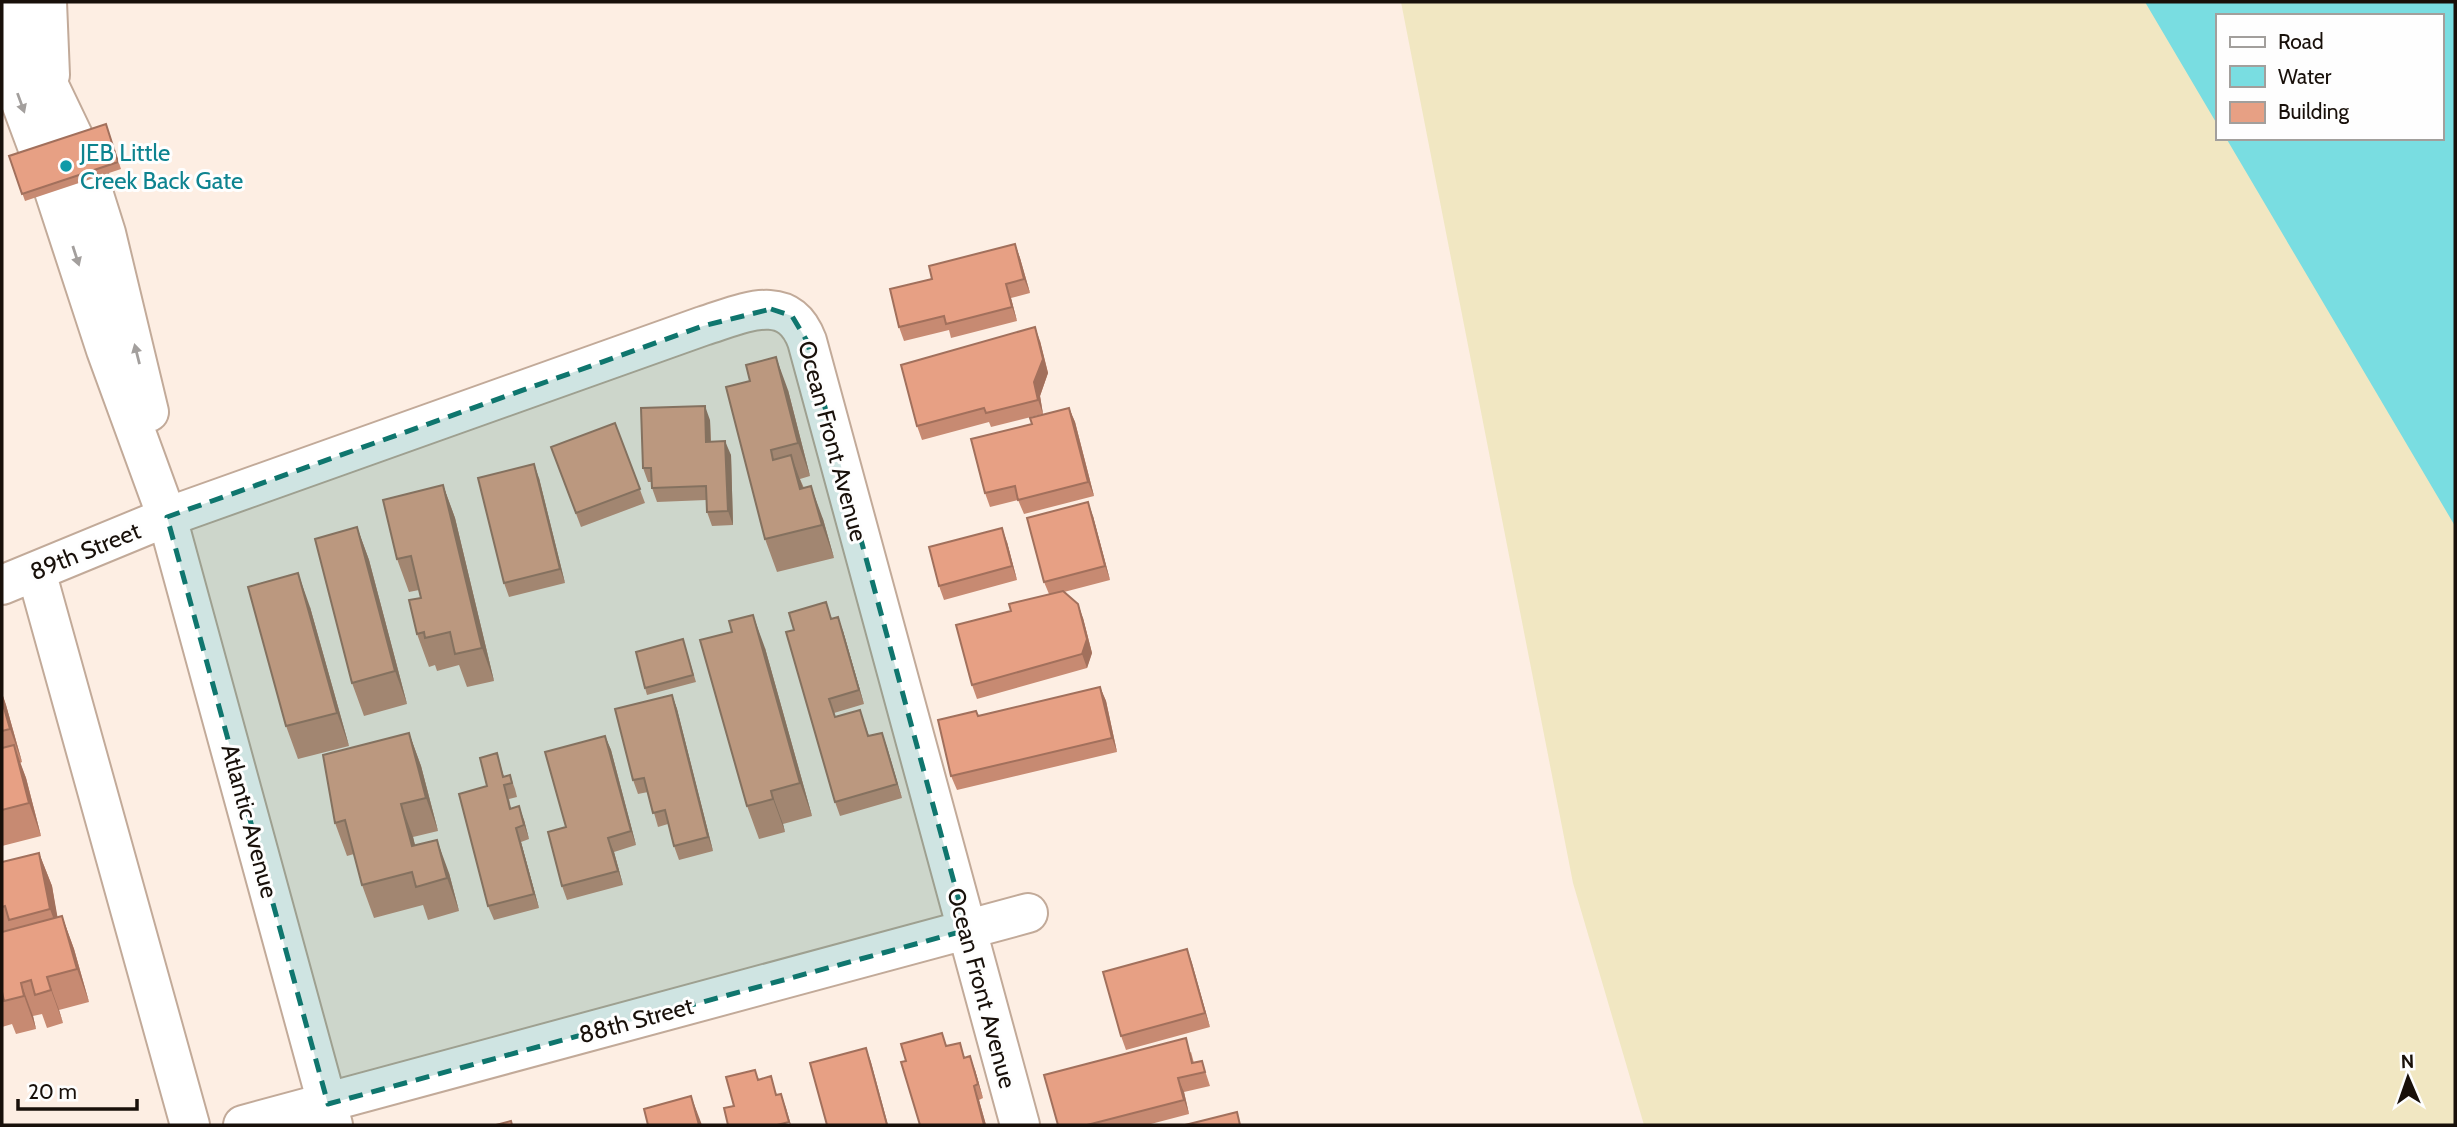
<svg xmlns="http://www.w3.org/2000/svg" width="2457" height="1127" font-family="Cabin,sans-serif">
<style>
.sand{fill:#f1e7c2;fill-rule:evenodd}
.water{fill:#79dde1}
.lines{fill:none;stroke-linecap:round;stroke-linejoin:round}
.minor-casing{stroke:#c2aa99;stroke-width:42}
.minor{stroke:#fff;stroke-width:38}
.wall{fill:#c78a72}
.shaded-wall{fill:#a2705c}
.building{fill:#e7a084;stroke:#a2705c;stroke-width:2}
.oneway{fill:#a39f9d}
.marked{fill:#0f766e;fill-opacity:0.2;stroke:#0f766e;stroke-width:5;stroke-dasharray:14 9;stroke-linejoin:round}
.culture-dot{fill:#0f9aa8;stroke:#fefefe;stroke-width:2.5}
.labels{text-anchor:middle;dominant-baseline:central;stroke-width:6;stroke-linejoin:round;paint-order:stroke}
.culture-label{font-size:24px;fill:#0d838f;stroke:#fefefe;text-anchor:start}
.street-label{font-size:24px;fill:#18100a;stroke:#fefefe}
</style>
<rect width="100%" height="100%" fill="#fdeee3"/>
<path class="sand" d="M1401,2h1054v1123h-811l-71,-242zM2217,16h224v122h-224z"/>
<path class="water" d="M2145,2h310v524l-229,-388h215v-122h-224v108z"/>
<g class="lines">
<g class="minor-casing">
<path id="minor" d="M9,2l67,140
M47,2l3,73
M2,52l38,102
M89,179l17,54 43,179
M54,191l52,159 61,167 166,608
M36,571l154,554
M2,585l165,-68 536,-191c39,-12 85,-36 104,15l213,784
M243,1125l785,-212"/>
</g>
<use href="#minor" class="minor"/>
</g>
<path class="wall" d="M106,124l15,45 -96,32 -16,-45z
M1015,244l5,14 10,35 -19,5 6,23 -66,17 -2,-8 -45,11 -5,-14 33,-48z
M1040,341l8,32 -8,23 3,18 -52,13 -2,-5 -67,18 -5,-14z
M726,387l62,3 22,86 -10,3 4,9 19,31 11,39 -57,14 -12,-33z
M1069,408l6,14 19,74 -70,18 -6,-14 -28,7 -5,-14 47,-69z
M710,420l1,22 20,13 2,70 -21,1 -5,-14 -1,-12 -49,2 -5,-14v-6h-4l-5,-14z
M615,423l30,80 -64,24 -30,-80z
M539,478l26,105 -56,14 -5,-14z
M443,485l12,33 39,163 -27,6 -8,-22 -22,6 -2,-6 -6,2 -12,-33 4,-36 -2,-8 -10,2 -12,-33z
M1093,516l17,64 -46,12 19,26 9,35 -5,15 -110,31 -5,-14 39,-74 38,-17 -5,-12z
M357,527l12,33 38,144 -43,12 -12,-33z
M1007,542l10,38 -73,20 -5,-14z
M310,607l39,139 -51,13 -12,-33z
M832,618l11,13 21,73 -30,9 1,4 25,-7 9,26 13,-3 20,65 -62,18 -5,-14 -49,-170z
M683,639l13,43 -49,13 -2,-7z
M765,648l47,168 -29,8 2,8 -26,7 -12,-33z
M1100,687l6,14 11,51 -160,38 -6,-14 27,-60z
M2,693l4,12 16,57 -2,1 6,15 15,58 -39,10z
M672,695l5,14 36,142 -34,9 -5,-14 -6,-22 -10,3 -10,-35 -10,2 -5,-14z
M409,733l12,33 17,65 -25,6 2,9 34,27 10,38 -31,9 -5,-15 -49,13 -12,-33 -8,-31 -7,2 -12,-33z
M605,736l6,14 25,95 -22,7 9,33 -56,15 -5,-14 4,-59z
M497,753l7,24 6,-2 5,14 2,8 -8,2 2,9 13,12 5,19 -8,3 18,66 -45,12 -6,-14 -1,-120z
M39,853l13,33 5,32 5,-2 12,33 15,53 -30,8 4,13 -16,5 -5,-14 -9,2 3,13 -20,5 -4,-10 -10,3v-165z
M1187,949l23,78 -84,23 -5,-14z
M947,1046l19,12 9,12 8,28 -4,2 7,25h-66z
M1191,1052l3,11 8,-2 8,25 -26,6 5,22 -42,11h-89z"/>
<path class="shaded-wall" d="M1015,244l5,14 10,35 -6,-14z
M1006,284l5,14 6,23 -5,-14z
M1035,327l5,14 8,32 -8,23 3,18 -5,-14 -4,-18z
M776,357l12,33 22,86 -12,-33z
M705,406l5,14 1,36 -5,-14z
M1069,408l6,14 19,74 -6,-14z
M725,441l6,14 2,70 -5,-14z
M791,455l12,33 -3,1z
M534,464l5,14 26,105 -5,-14z
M443,485l12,33 39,163 -12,-33z
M811,486l12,33 11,39 -12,-33z
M1088,502l5,14 17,64 -5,-14z
M357,527l12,33 38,144 -12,-33z
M1002,528l5,14 10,38 -5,-14z
M298,573l12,34 39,139 -12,-33z
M1078,604l5,14 9,35 -5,15 -5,-14z
M753,615l12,33 47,168 -12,-33z
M838,617l5,14 21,73 -5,-14z
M1100,687l6,14 11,51 -5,-14z
M2,693l4,12 16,57 -12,-33 -8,-28z
M672,695l5,14 36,142 -5,-14z
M409,733l12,33 17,65 -12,-33z
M882,733l5,14 15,51 -5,-14z
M605,736l6,14 25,95 -5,-14z
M14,745l12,33 15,58 -12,-33z
M771,791l12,33 2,8 -12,-33z
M401,804l12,33 11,42 -12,-33z
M519,806l5,14 5,19 -5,-14z
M516,828l5,14 18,66 -5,-14z
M608,838l6,14 9,33 -5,-14z
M437,840l12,33 10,38 -12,-33z
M39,853l13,33 10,56 -12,-33z
M62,916l12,33 15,53 -12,-33z
M1187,949l5,14 18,64 -5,-14z
M47,977l12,33 4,13 -12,-33z
M21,983l12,33 3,13 -12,-33z
M866,1048l5,14 17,63h-1z
M970,1056l5,14 8,28 -5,-14z
M1178,1078l6,14 5,22 -5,-14z
M974,1086l5,14 7,25h-2z
M781,1094l5,14 5,17h-1l-1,-3z
M691,1096l11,29h-3z"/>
<path class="building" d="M106,124l12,38 -96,32 -13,-38z
M1015,244l9,35 -18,5 6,23 -66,17 -2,-8 -45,11 -9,-38 42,-10 -3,-13z
M1035,327l8,32 -9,23 4,18 -52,13 -2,-5 -67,18 -16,-61z
M776,357l22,86 -27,7 2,10 18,-5 9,34 11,-3 11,39 -57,14 -39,-152 24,-6 -4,-16z
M705,406l1,36 19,-1 3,70 -21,1 -1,-26 -54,2 -1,-20h-8l-2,-60z
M1069,408l19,74 -70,18 -3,-14 -30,7 -14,-54 61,-15 -2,-6z
M615,423l25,66 -64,24 -25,-66z
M534,464l26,105 -56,14 -26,-105z
M443,485l39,163 -27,6 -5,-22 -25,6 -1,-6 -7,2 -8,-34 12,-2 -10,-42 -14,3 -14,-59z
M1088,502l17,64 -61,16 -17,-64z
M357,527l38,144 -43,12 -37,-144z
M1002,528l10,38 -73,20 -10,-39z
M298,573l39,140 -51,13 -38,-139z
M1063,591l15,13 9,35 -5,15 -110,31 -16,-60 55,-14 -2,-7z
M826,602l5,17 7,-2 21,73 -30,9 6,18 25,-7 8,26 14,-3 15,51 -62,18 -49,-170 8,-2 -5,-17z
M753,615l47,168 -29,8 2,8 -26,7 -47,-166 32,-8 -3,-11z
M683,639l10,36 -48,13 -9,-36z
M1100,687l12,51 -161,38 -13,-56 38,-9 2,5z
M672,695l36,142 -34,9 -9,-36 -12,3 -9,-35 -11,2 -18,-71z
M2,701l8,28 -8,2z
M409,733l17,65 -25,6 11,42 25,-6 10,38 -31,9 -4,-15 -50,13 -17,-65 -10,3 -12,-68z
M605,736l26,95 -23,7 10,33 -56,15 -14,-54 18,-5 -21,-75z
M14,745l15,58 -27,7v-62z
M497,753l6,24 7,-2 2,8 -8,2 6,24 9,-3 5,19 -8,3 18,66 -46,12 -29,-112 28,-8 -7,-28z
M39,853l11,56 -41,11 -4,-14 -3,1v-45z
M62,916l15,53 -30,8 4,13 -16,5 -4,-15 -10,3 3,13 -20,5 -2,-9v-60z
M1187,949l18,64 -84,23 -18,-64z
M942,1033l4,13 14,-3 4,15 6,-2 8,28 -4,2 10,39h-64l-19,-63 5,-1 -5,-17z
M1186,1038l6,25 10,-2 3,11 -27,6 6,22 -97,25h-29l-14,-50z
M866,1048l21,77h-60l-17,-62z
M755,1070l3,10 13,-4 5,19 5,-1 8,28 -12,3h-49l-4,-17 10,-2 -8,-29z
M691,1096l8,29h-51l-4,-16z
M1237,1112l3,13h-55z
M511,1121l1,4h-16z"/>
<defs><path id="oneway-solid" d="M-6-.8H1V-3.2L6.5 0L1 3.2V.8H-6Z" transform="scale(1.75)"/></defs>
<g class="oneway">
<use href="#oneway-solid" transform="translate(21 103) rotate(70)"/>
<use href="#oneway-solid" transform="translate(76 256) rotate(72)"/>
<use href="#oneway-solid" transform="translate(137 354) rotate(-104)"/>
</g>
<path class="marked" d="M771,309l21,7 15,25 160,589 -639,174 -161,-587 536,-191z"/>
<circle class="culture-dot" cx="66" cy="166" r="7"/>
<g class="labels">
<g class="culture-label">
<text x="80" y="152">JEB Little<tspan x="80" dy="28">Creek Back Gate</tspan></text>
</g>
<g class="street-label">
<text transform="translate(833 441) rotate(75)">Ocean Front Avenue</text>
<text transform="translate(85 551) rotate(-22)">89th Street</text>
<text transform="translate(250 821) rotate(75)">Atlantic Avenue</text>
<text transform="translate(982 988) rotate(75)">Ocean Front Avenue</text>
<text transform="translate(636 1020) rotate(-15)">88th Street</text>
</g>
</g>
<rect width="2457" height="1127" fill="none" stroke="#18100a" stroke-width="7"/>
<rect x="2216" y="14" width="228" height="126" fill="#fefefe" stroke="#a29f9c" stroke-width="2"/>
<rect x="2230" y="37" width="35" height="10" fill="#ffffff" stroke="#a29f9c" stroke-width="2"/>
<text x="2278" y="49" font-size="21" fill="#18100a">Road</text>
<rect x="2230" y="66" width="35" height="21" fill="#79dde1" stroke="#a29f9c" stroke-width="2"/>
<text x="2278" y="84" font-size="21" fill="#18100a">Water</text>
<rect x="2230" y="102" width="35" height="21" fill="#e7a084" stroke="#a29f9c" stroke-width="2"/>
<text x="2278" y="119" font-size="21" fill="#18100a">Building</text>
<g transform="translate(2408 1078) rotate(358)" stroke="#fefefe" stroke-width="5" paint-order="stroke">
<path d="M0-5L12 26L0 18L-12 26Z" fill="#18100a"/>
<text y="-10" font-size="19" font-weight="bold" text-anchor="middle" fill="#18100a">N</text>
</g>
<path d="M18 1099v10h119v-10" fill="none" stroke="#18100a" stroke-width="3.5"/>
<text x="28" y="1099" font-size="21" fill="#18100a" stroke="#fefefe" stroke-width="5" paint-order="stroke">20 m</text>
</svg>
